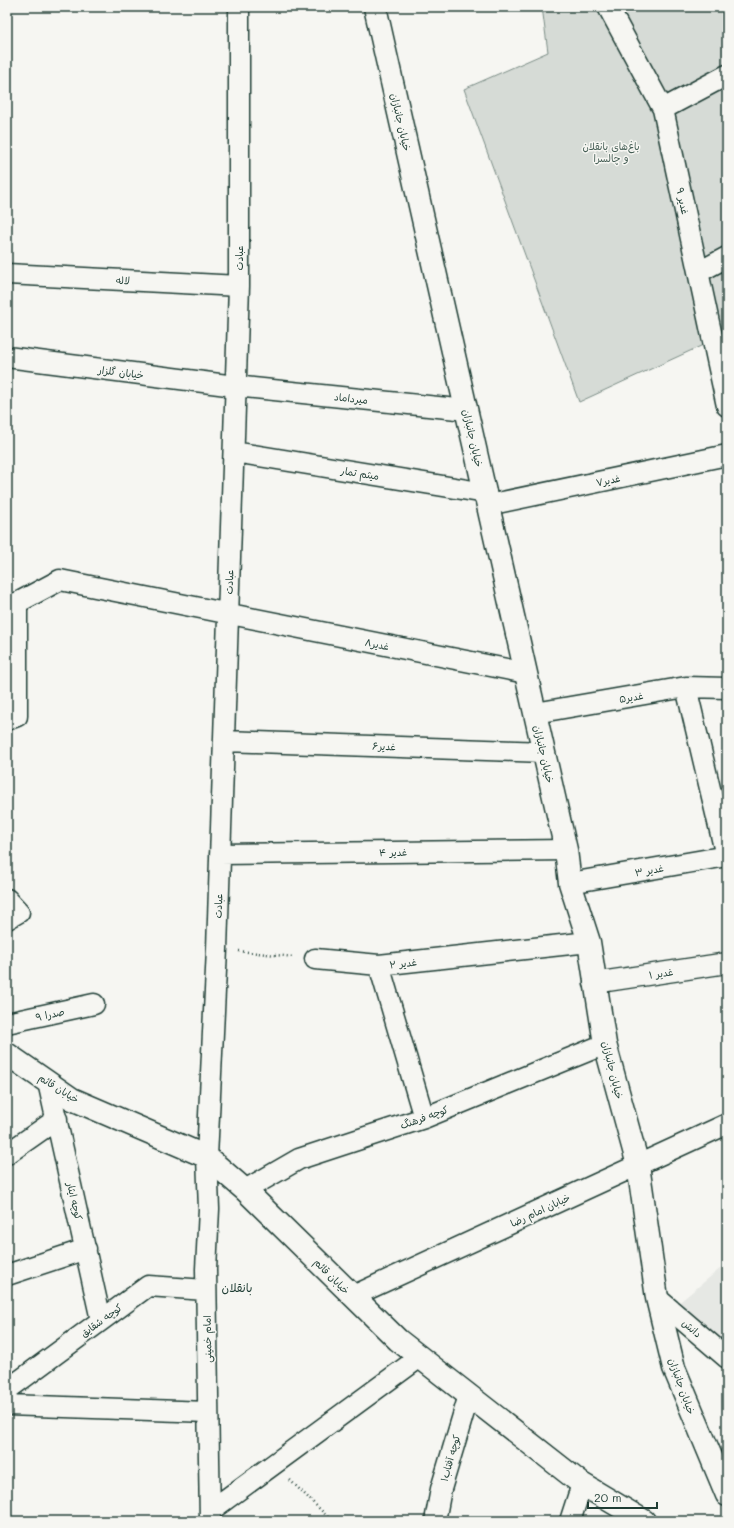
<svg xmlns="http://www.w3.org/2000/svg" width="734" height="1528" font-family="Mali,'Playpen Sans Arabic',sans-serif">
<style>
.built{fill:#e6e8e4}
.green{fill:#d6dbd6;stroke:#7a8c85}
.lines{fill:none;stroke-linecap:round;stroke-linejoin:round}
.minor-casing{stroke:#1f3d34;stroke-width:23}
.tertiary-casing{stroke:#1f3d34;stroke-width:25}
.path{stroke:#1f3d34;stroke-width:2.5;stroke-dasharray:1 3;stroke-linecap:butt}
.minor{stroke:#f6f6f2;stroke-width:20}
.tertiary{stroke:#f6f6f2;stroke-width:22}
.labels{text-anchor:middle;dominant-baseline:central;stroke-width:3;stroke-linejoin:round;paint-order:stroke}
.street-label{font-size:10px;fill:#1f3d34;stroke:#f6f6f2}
.park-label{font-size:10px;fill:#445d54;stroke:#f6f6f2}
.quarter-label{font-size:12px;fill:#1f3d34;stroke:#f6f6f2}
</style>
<rect width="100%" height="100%" fill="#f6f6f2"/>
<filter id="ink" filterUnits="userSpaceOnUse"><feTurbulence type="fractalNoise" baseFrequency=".025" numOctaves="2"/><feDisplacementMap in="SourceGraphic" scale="8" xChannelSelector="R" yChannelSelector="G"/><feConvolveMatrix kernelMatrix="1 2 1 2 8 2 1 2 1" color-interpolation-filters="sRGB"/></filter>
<g filter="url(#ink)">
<path class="built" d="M727,1263v89l-52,-46z"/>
<path class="green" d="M542,7h185v327l-148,68 -115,-313 84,-37z"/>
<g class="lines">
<g class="minor-casing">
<path id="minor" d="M608,7l55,102 64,297
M663,109l64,-34
M699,272l28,-15
M7,274l232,12
M7,357l228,29 232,24
M234,452l252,41
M488,505l239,-50
M7,604l10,-1 43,-23 466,93
M686,687l40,169
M535,713l151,-26 41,1
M7,720l10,-4v-113
M224,741l320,11
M220,854l346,-4
M570,883l157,-27
M7,899l12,13 -12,7
M315,959l64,6 210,-23
M379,965l45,153
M594,983l133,-20
M7,1023l87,-19
M48,1082l53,238
M7,1154l50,-35
M245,1190l54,-31 125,-41 181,-74
M7,1275l79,-26
M353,1296l374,-172
M657,1298l70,60
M7,1390l141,-104 58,4
M7,1405l201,7
M210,1511l210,-154
M210,1521l-4,-252 3,-60 -2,-52 10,-208 22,-663v-279
M435,1521l6,-32 28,-94
M570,1521l12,-37"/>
</g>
<g class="tertiary-casing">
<path id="tertiary" d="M375,7l191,843 4,33 19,59 16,102 33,121 19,133 17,70 53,127
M7,1054l65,45 135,58 38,33 153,150 184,144 62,37"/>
</g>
<path class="path" d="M239,951l55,6
M290,1480l42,41"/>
<use href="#minor" class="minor"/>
<use href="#tertiary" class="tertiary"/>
</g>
</g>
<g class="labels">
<g class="street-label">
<text transform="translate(401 122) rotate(77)">خیابان جانبازان</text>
<text transform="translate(683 201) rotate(78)">غدیر ۹</text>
<text transform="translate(239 258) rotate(-90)">عبادت</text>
<text transform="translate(123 280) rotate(3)">لاله</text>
<text transform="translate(121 372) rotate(7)">خیابان گلزار</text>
<text transform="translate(351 398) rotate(6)">میرداماد</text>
<text transform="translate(473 438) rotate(77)">خیابان جانبازان</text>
<text transform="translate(360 473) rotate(9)">میثم تمار</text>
<text transform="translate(608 480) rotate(-12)">غدیر۷</text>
<text transform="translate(229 582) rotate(-88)">عبادت</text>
<text transform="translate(377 644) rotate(11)">غدیر۸</text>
<text transform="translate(631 697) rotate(-10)">غدیر۵</text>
<text transform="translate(384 746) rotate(2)">غدیر۶</text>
<text transform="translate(544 754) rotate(77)">خیابان جانبازان</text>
<text transform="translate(393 852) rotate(-1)">غدیر ۴</text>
<text transform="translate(649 870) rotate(-10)">غدیر ۳</text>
<text transform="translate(218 906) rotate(-88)">عبادت</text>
<text transform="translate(403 963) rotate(-6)">غدیر ۲</text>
<text transform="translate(661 973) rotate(-9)">غدیر ۱</text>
<text transform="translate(50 1014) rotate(-13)">صدرا ۹</text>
<text transform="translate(613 1070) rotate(76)">خیابان جانبازان</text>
<text transform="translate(59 1088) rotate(32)">خیابان قائم</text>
<text transform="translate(424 1117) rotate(-20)">کوچه فرهنگ</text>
<text transform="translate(75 1201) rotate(77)">کوچه ایثار</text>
<text transform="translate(540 1210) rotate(-25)">خیابان امام رضا</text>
<text transform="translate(332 1276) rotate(45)">خیابان قائم</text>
<text transform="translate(101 1320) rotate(-36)">کوچه شقایق</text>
<text transform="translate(692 1328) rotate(41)">دانش</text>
<text transform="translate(207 1339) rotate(-91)">امام خمینی</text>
<text transform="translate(682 1386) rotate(70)">خیابان جانبازان</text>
<text transform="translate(450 1458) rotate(-74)">کوچه آفتاب۱</text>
</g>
<g class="park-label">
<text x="611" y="146">باغ‌های بانقلان<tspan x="611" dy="12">و چالسرا</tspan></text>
</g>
<g class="quarter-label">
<text x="237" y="1287">بانقلان</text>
</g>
</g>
<rect width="734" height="1528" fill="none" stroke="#f6f6f2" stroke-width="24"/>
<rect x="12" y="12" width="710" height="1504" fill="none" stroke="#1f3d34" stroke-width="1.5" filter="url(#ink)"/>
<path d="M588 1502v6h69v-6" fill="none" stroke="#1f3d34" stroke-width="2"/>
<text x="594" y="1502" font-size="12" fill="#1f3d34" stroke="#f6f6f2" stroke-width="3" paint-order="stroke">20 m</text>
</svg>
